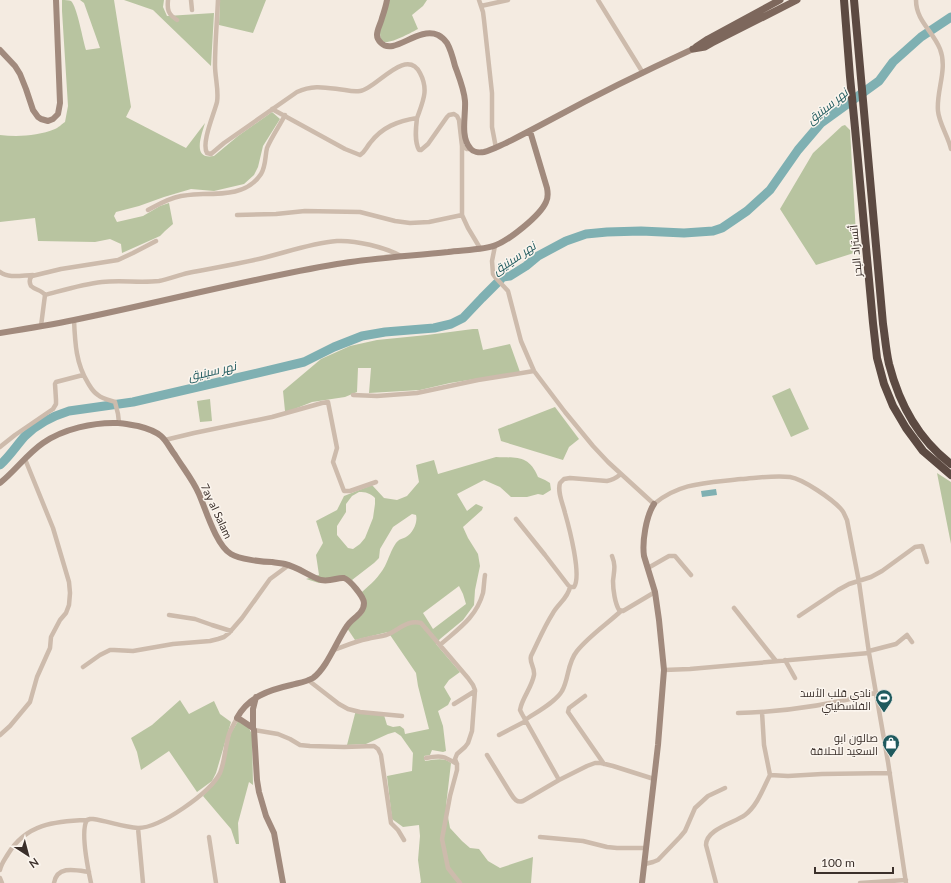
<svg xmlns="http://www.w3.org/2000/svg" width="951" height="883" font-family="Lato,Cairo,sans-serif">
<style>
.green{fill:#b8c4a0;fill-rule:evenodd}
.water{fill:#7fb0b2}
.lines{fill:none;stroke-linecap:round;stroke-linejoin:round}
.river{stroke:#7fb0b2;stroke-width:9}
.street{stroke:#cdbbac;stroke-width:4.5}
.secondary{stroke:#a18a7d;stroke-width:6}
.primary{stroke:#7d675c;stroke-width:7}
.highway{stroke:#5c4a42;stroke-width:8}
.labels{text-anchor:middle;dominant-baseline:central;stroke-width:3;stroke-linejoin:round;paint-order:stroke}
.street-label{font-size:11px;fill:#3b302b;stroke:#fbf5ee}
.poi-label{font-size:11px;fill:#3b302b;stroke:#fbf5ee;text-anchor:end}
.water-label{font-size:12px;font-style:italic;fill:#1f5a5e;stroke:#fbf5ee}
</style>
<rect width="100%" height="100%" fill="#f4ebe1"/>
<path class="green" d="M62,0c3,0 7,0 9,1 6,5 12,40 15,49l14,-2 -16,-45 -4,-3h34l17,107 -5,10 60,31 19,-25c-3,11 -14,37 9,33l24,-20 34,-24 8,7 -17,27 -5,21 -4,8 -10,9 -30,7 -23,-2 -27,8 -25,9 -23,6 -2,4 3,6 26,-6 17,-10 9,-3 4,21 -8,7 -5,5 -38,17 -1,-9 -11,-5 -15,3 -57,-1 -3,-23 -35,4v-87c18,2 38,1 55,-6 3,-1 7,-5 10,-7l3,-16 -6,-95z
M124,0h40l-1,7 4,9 47,-3 -3,53 -58,-56z
M220,0h46l-13,33 -34,-8z
M389,0h38l-4,6 -11,9 6,14c-6,3 -30,17 -36,12 -2,-3 -2,-7 -2,-10z
M845,125l5,5 7,122 -41,13 -36,-56 33,-56 29,-27z
M473,329h5l5,21 27,-6 10,28 -70,11 -30,7 -51,3 2,-25h-13l-1,24 -12,5 -33,5 -25,10 -2,-1 -2,-20 38,-32 29,-13 27,-6 50,-5z
M790,388l19,41 -18,8 -19,-41z
M210,399l2,22 -12,1 -3,-21z
M555,407l24,32 -10,8 -6,13 -62,-19 -3,-12z
M496,457c21,1 33,-2 42,20l7,3 5,3 1,7 -8,5 -5,-1 -11,3h-16l-11,-10 -16,-7 -27,14 10,17 9,-7 7,3 -1,3 -19,17 5,11 10,16 2,12 -5,24 -1,15 -11,15 -23,19 -4,5 24,28 -11,8 -5,7 7,12 -3,6 -10,6 5,15 3,25 -3,1 -11,-2 -2,5 -6,1 1,5c9,-1 19,-4 26,2l-5,43 4,22 12,13 8,7 9,1 9,12 12,7 33,-11 -2,26h-111l1,-1 -3,-22 2,-24 -1,-11 -16,2 -11,-8 -5,-43 25,-5 1,-18 -12,-17 -6,-4 -7,2 -22,10 -19,1 9,-35 28,5 3,10 6,2 7,-1 4,3 1,5 24,-5 -11,-43 -2,-13 -28,-41 -33,8 -8,-12 16,-14 3,-11 -19,-26 -22,6h-6l-13,-4 13,-4 -3,-20 7,-12 -7,-22 21,-11 7,-14 28,-11 12,13 13,2 10,-4 12,-14 -3,-17 18,-5 4,14zM359,492c7,0 11,1 16,6v6l-2,14 -8,20 -5,6 -7,5 -5,-1 -11,-13v-9l9,-14v-8l6,-8zM412,514l4,1c2,7 -3,18 -10,22 -4,2 -7,2 -10,6 -5,7 -7,15 -11,23 -6,11 -14,18 -23,26l-10,-12 22,-17 5,-5 1,-9 13,-22zM459,586l4,8 3,10 -33,25 -10,-16z
M937,473l14,9v62z
M180,700l9,14 25,-13 6,13 11,8 -15,51 -4,8 -15,11 -28,-41 -28,19 -4,-18 -6,-14 21,-13z
M238,721c7,1 12,7 14,14l1,50 -4,-3 -11,41 1,21h-3l-5,-15 -28,-33 17,-21 11,-42z"/>
<path class="water" d="M716,489l1,6 -15,2 -1,-6z"/>
<g class="lines">
<path class="river" d="M0,465c10,-9 16,-19 25,-29 12,-12 28,-20 44,-25l64,-9 86,-20 85,-20 30,-15 28,-11 23,-4 49,-4 17,-4 12,-6 19,-20 21,-21 7,-1 16,-10 12,-10 28,-15 20,-7 21,-2 34,-1 43,2 29,-2 9,-3 25,-17 23,-21 28,-40 23,-27 58,-42 14,-19 28,-25 30,-20"/>
<path class="street" d="M168,0c-1,10 0,14 9,20
M191,0l1,10
M218,0c-1,22 -3,44 -3,65 0,13 4,25 2,37 -3,12 -16,41 -10,51l4,1 13,-11 73,-51c17,-8 30,-4 48,-2 5,1 10,2 15,1 15,-1 46,-45 60,-18 9,17 3,28 -3,45
M479,0l4,12 1,8 8,73v34l4,21
M598,0l45,73
M916,0c0,21 17,31 24,49 8,20 -4,42 -2,62 1,12 10,25 13,38
M481,6l27,-6
M272,109l73,40 15,6c5,-3 6,-7 10,-12 12,-16 28,-22 47,-25 -1,9 -3,23 2,32h2l7,-6 19,-27 2,-2 5,-1 3,2 2,4 3,26 5,3h4
M462,146v69l6,13 12,20
M148,210c11,-6 21,-12 33,-14 7,-1 15,-2 22,-2 21,0 45,0 58,-20 5,-8 4,-18 6,-26 4,-10 13,-23 18,-33
M237,215l39,-1 29,-3 55,1 35,9 15,2 19,-1 33,-7
M495,246l-3,15 1,13 2,3 13,14 13,50 13,30 31,41 28,34 15,16 46,42c26,-22 54,-21 87,-25 15,-1 33,-4 49,-2 13,2 42,22 51,32 3,3 4,7 6,11l12,62 10,71 19,109 18,121
M0,272c8,7 24,3 33,3
M45,295c19,-5 38,-11 57,-13 19,-2 38,1 57,-1 10,-2 20,-6 29,-8 25,-5 50,-9 75,-15 24,-6 49,-15 74,-17 19,-1 47,6 64,15
M74,320c1,23 2,44 14,63 3,5 5,9 10,12 5,4 11,5 17,7l3,12 1,9
M41,326l4,-31c-3,-5 -10,-5 -14,-9 -2,-4 -2,-7 1,-10l29,-7 57,-9 15,-7 23,-12
M353,395l24,1 40,-3 61,-13 56,-9
M165,440l29,-7 78,-16 50,-14 6,-1 9,46 -4,14 11,29h6l26,-9
M0,447l15,-12 38,-26 3,-5v-4l-1,-16 1,-2 27,-7
M516,519l29,36 23,30 2,2h4c8,-11 -5,-60 -9,-74 -2,-9 -8,-21 -5,-30l4,-4 6,-1 37,3c6,-1 9,-3 14,-7
M612,556c4,10 2,15 1,25 0,9 2,22 6,29l4,1 32,-19
M648,568l21,-12h6l16,19
M734,608l42,53
M169,615l26,4 17,6 19,6
M799,616l39,-26 11,-6 22,-7 11,-6 33,-24 7,-1 5,16
M440,645c18,-16 36,-27 43,-52 1,-6 1,-12 2,-18
M334,650c11,-4 22,-9 33,-11 6,-2 13,-2 19,-4 12,-4 21,-16 35,-12l47,55 5,7 2,5 -3,41 -4,12 -3,4 -8,7 -2,5 2,5v6l-7,26 -8,43 6,29 7,9 5,6
M869,651l27,-7 11,-9 5,7
M785,660l10,18
M83,667l17,-12 10,-5h4l19,1 40,-7 37,-3 8,-2 6,-2 5,-4 13,-15 28,-39 19,-14
M664,670l26,-1 179,-16
M308,680l31,24 9,5 12,3 42,4
M585,696l-16,12 -1,4 36,52
M454,704l21,-13
M762,712l2,33 6,30 18,1 34,-2 68,-1
M738,713c47,-1 91,-8 137,-20
M525,720c10,-7 31,-18 37,-29 7,-12 5,-28 15,-40 12,-15 30,-27 44,-40
M254,730l24,4 12,5 10,6 10,1 34,1 30,-1 4,3 3,6 10,68 7,7 6,10
M0,735l10,-9 20,-24 7,-25 13,-29 1,-11 9,-17 6,-7 3,-8 1,-12 -1,-11 -16,-54 -28,-69
M499,735l27,-14
M487,755l24,39c3,5 6,9 12,7l36,-21 28,-14 8,-3h6l12,3 41,13
M426,758c15,-3 18,-2 31,6
M559,780l-37,-66 -2,-4 1,-4c3,-10 11,-20 13,-31 1,-8 -5,-12 -3,-19 7,-14 13,-29 22,-43 5,-9 15,-15 17,-26
M138,828l5,55
M209,837l7,46
M540,837l43,4 24,6 10,1h29
M645,864l8,-2 5,-2 22,-23 5,-6 10,-23 13,-12 17,-8
M0,870c1,-6 5,-11 8,-16 18,-30 47,-33 79,-34
M0,878l2,5
M54,883c3,-18 22,-13 35,-11
M91,883c-3,-14 -11,-52 -4,-63l3,-1h3c14,2 31,8 45,9 22,0 72,-35 82,-55 5,-12 5,-26 9,-39 2,-5 5,-10 8,-16
M716,883l-10,-38c0,-16 28,-22 39,-30 12,-9 18,-26 25,-40
M860,883l46,-3"/>
<path class="secondary" d="M387,0c-1,6 -3,12 -5,18 -1,5 -5,11 -5,17 0,3 2,6 4,8 13,13 37,-17 57,-8 4,2 6,4 9,8 4,7 6,15 8,23 4,11 9,23 10,35 1,14 -5,35 5,47 3,4 9,5 14,4 8,-2 15,-6 22,-9 16,-8 31,-16 46,-24 46,-25 93,-48 141,-70
M0,50l15,16 5,8 6,15 7,21 5,7 3,2 7,2 5,-2 5,-5 2,-11 -4,-103
M0,333c25,-4 50,-8 74,-13 88,-18 175,-41 263,-56 37,-6 74,-8 111,-12 13,-2 37,-2 48,-7 13,-5 44,-29 50,-43 2,-4 2,-9 1,-14l-17,-57
M0,483c15,-12 27,-29 43,-40 20,-14 51,-21 75,-20 6,0 13,2 20,3 8,2 17,5 23,10 6,5 9,13 14,19 8,13 18,25 24,39 7,16 17,51 32,60 8,5 31,8 41,8 5,1 9,1 13,2 13,3 24,12 36,16 10,2 17,-3 23,-2 6,2 20,19 20,25 0,11 -12,15 -17,23 -10,14 -20,42 -34,52 -7,4 -15,5 -22,7 -22,5 -43,12 -54,33l4,2 12,8
M256,697l-3,12v19l1,2 3,50 2,12 7,24 8,17 9,50
M642,883l16,-138 6,-75 -5,-50 -4,-28 -11,-36c-2,-14 2,-40 10,-52"/>
<path class="primary" d="M696,47l12,-8 72,-39
M693,49l12,-2 7,-4 85,-43"/>
<path class="highway" d="M844,0l6,77 5,51 18,195 4,35 7,26 9,22 13,22 17,23 28,24
M854,0l29,324c2,13 3,27 6,40 10,39 29,75 62,100"/>
</g>
<defs>
<g id="stadium-pin" transform="scale(0.9)"><path d="M0 17L-7.5 6A9.5 9.5 0 1 1 7.5 6Z" fill="#1f5a5e" stroke="#fbf5ee"/><path d="M0-5a6.5 5 0 1 0 0 10a6.5 5 0 1 0 0-10ZM-3.5-1.8h7v3.6h-7Z" fill="#fff"/></g>
<g id="shop-pin" transform="scale(0.9)"><path d="M0 17L-7.5 6A9.5 9.5 0 1 1 7.5 6Z" fill="#1f5a5e" stroke="#fbf5ee"/><path d="M-5-2.5h2.3a2.7 3.5 0 0 1 5.4 0H5L5.5 6h-11ZM-1.5-2.5h3a1.5 2.3 0 0 0-3 0Z" fill="#fff"/></g>
</defs>
<g fill-rule="evenodd">
<use href="#stadium-pin" x="884" y="698"/>
<use href="#shop-pin" x="891" y="743"/>
</g>
<g class="labels">
<g class="street-label">
<text transform="translate(855 251) rotate(-95)">أتستراد البحر</text>
<text transform="translate(217 511) rotate(65)">7ay al Salam</text>
</g>
<g class="poi-label">
<text x="871" y="692">نادي قلب الأسد<tspan x="871" dy="13">الفلسطيني</tspan></text>
<text x="878" y="737">صالون ابو<tspan x="878" dy="13">السعيد للحلاقة</tspan></text>
</g>
<g class="water-label">
<text transform="translate(827 106) rotate(-39)">نهر سينيق</text>
<text transform="translate(514 258) rotate(-34)">نهر سينيق</text>
<text transform="translate(212 371) rotate(-13)">نهر سينيق</text>
</g>
</g>
<g transform="translate(28 855) rotate(144)" stroke="#fbf5ee" stroke-width="3" paint-order="stroke">
<path d="M0-3L7 15L0 10L-7 15Z" fill="#3b302b"/>
<text y="-6" font-size="11" font-weight="bold" text-anchor="middle" fill="#3b302b">N</text>
</g>
<path d="M815 867v6h78v-6" fill="none" stroke="#3b302b" stroke-width="2"/>
<text x="821" y="867" font-size="12" fill="#3b302b" stroke="#fbf5ee" stroke-width="3" paint-order="stroke">100 m</text>
</svg>
